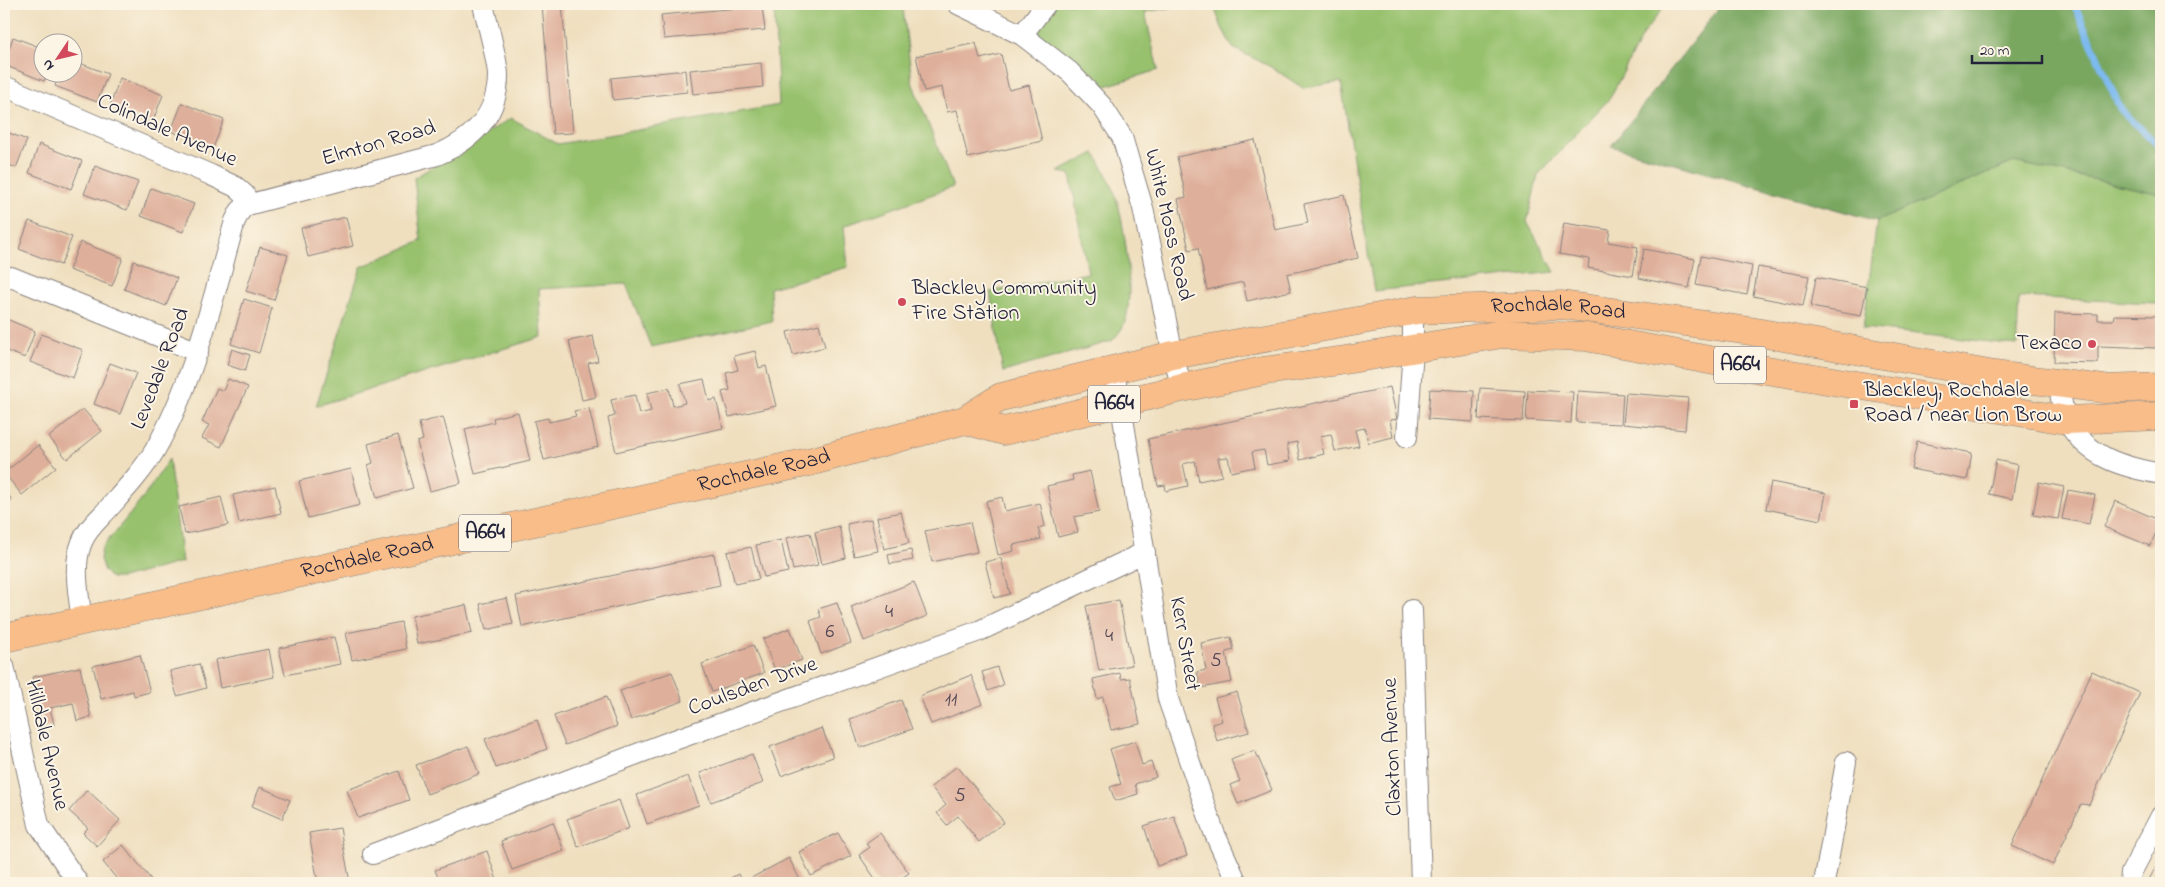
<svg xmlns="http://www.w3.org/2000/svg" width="2165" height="887" font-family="'Indie Flower',sans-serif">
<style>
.green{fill:#97c16d;stroke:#5c7254}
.forest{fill:#79a760;stroke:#4e644e}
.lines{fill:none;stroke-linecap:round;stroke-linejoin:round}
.stream{stroke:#7dbaf0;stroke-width:7}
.building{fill:#deaf9a}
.minor-casing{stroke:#88807d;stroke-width:22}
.primary-casing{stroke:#88807d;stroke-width:29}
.minor{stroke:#fff;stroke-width:20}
.primary{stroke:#f8bd89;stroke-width:28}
.poi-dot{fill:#d1495b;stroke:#fcf5e5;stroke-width:2}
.labels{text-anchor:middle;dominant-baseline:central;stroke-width:4;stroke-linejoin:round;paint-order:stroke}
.number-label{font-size:20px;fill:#514553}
.shield{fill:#fcf5e5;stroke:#63616e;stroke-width:1}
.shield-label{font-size:21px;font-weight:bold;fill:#22223b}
.street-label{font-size:22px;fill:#22223b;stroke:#fcf5e5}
.poi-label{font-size:22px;fill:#22223b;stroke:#fcf5e5;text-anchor:start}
</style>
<rect width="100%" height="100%" fill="#fcf5e5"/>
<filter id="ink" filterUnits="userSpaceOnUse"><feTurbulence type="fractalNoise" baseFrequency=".02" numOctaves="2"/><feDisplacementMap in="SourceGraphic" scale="10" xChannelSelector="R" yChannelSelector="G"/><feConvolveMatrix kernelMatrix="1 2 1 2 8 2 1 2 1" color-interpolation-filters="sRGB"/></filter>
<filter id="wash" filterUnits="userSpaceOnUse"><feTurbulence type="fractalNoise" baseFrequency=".0096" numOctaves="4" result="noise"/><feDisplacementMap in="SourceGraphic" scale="20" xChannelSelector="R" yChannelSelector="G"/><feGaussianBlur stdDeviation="1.12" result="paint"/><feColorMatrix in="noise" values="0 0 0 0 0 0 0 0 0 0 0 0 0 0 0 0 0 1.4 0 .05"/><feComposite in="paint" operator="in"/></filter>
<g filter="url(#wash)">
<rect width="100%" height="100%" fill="#efdfbf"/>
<path class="green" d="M774,4h104l25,4 9,74 41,105 -109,39 4,41 -78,21 2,33 -121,26 -25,-63 -87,5 3,48 -226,69 45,-139 60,-26 -7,-63 97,-60 47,26 221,-39z
M1056,4h134l-45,8 13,58 -65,20 -61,-59z
M1213,4h453l-23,30 -33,64 -72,77 -11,47 28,50 -181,19 -33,-209 -38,6 -32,-21 -38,-19 -11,-20z
M1095,153c6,12 13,23 18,35 11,28 22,106 12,134 -3,8 -8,13 -13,19l-109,31 -13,-80 98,-19 -18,-99 -12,-2z
M2014,162l147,32v115l-4,-6 -138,-6 -2,48 -154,-17 14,-107z
M169,459l13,103 -60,16h-11l-7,-7 -4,-12 2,-11 41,-50z"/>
<path class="forest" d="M1722,4h439v190l-147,-32 -137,59 -266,-75z"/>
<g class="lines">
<path class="stream" d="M2074,4l47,106 40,38"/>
</g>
<g id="blocks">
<path class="building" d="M542,4h20l11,129 -20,1z
M762,6l3,24 -101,9 -3,-24z
M13,37l29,11v24h6l-4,9 -40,-16z
M976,43l4,16 21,-5 8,36 20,-5 13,56 -74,17 -11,-48 -10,2 -5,-25 -18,4 -8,-35z
M72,60l36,14 -11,28 -42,-16 5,-14h12z
M761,63l2,24 -70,7 -3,-24z
M685,70l2,22 -74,8 -2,-22z
M120,78l43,17 -11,28 -42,-17z
M182,103l42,17 -11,28 -42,-17z
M4,131l23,9 -11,28 -12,-5z
M1255,140l20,90 33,-7 -4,-19 40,-9 14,63 -71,16 4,17 -44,10 -4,-19 -36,8 -9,-42 -9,2 -11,-51 8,-2 -9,-40z
M39,144l43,17 -11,28 -42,-16z
M95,166l43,16 -11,28 -43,-16z
M151,188l43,16 -11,28 -42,-16z
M346,217l7,29 -45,11 -7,-29z
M29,221l43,16 -11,28 -42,-16z
M1564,223l46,7 -2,12 30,5 -5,29 -45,-8 1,-9 -30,-5z
M80,242l43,16 -11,28 -43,-16z
M260,247l28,8 -14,45 -28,-9z
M1644,249l51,10 -6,29 -50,-10z
M1701,256l51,10 -5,29 -51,-10z
M134,261l43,17 -11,28 -42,-17z
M1758,267l51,9 -6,30 -50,-10z
M1816,277l51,10 -6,29 -50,-9z
M244,299l28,9 -13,45 -28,-9z
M2055,313l43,1v6h15l1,-5 44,1 -1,32 -59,-2v17l-44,-1z
M4,318l31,13 -10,27 -21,-8z
M819,324l6,23 -32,8 -6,-23z
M41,334l42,16 -10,28 -43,-16z
M593,336l5,25 -10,2 8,34 -14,3 -13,-59z
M232,349l18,6 -5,16 -18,-6z
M755,351l4,17 7,-2 10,40 -47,11 -7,-25 8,-2 -4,-17 12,-3 -4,-14z
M110,363l26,10 -16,41 -26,-10z
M228,379l20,8 -27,60 -19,-9 7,-13 -7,-3 15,-34 6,3z
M704,379l5,22 7,-2 7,29 -107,24 -8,-34 7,-2 -4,-16 24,-5 4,19 12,-3 -4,-18 22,-5 4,18 12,-3 -5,-19z
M1390,387l7,32 -7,1 3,17 -25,6 -3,-15 -10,2 4,16 -24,5 -4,-17 -11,2 4,18 -24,6 -3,-18 -10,2 3,17 -23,4 -3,-15 -12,2 3,15 -24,5 -3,-15 -10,1 4,18 -23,5 -4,-20 -12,3 5,22 -22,5 -1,-6 -7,1 -10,-47z
M1480,388l45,3 -2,30 -45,-2z
M1430,389l44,2 -1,31 -45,-3z
M1528,390l45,2 -2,31 -45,-3z
M1578,391l45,3 -2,30 -45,-2z
M1626,393l62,5 -3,32 -62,-6z
M589,408l9,39 -54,13 -10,-39 14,-3 1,4 27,-6 -2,-5z
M83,409l19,22 -35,28 -18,-22z
M518,412l12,49 -55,13 -10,-45 29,-7 -1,-4z
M443,417l18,66 -31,8 -13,-49 6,-2 -4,-17z
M398,435l15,53 -36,10 -9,-33 5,-2 -5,-19z
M1917,442l55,11 -5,27 -56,-11z
M38,445l18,22 -34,28 -18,-22z
M1996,460l22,5 -6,34 -23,-5z
M351,469l9,36 -52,13 -9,-37z
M1090,471l9,41 -25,5 4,15 -20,5 -11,-51 26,-6 -1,-5z
M1771,482l55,11 -5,27 -55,-11z
M2039,482l25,5 -6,32 -25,-4z
M275,486l6,27 -42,10 -6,-28z
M4,489l8,11 -8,6z
M2068,490l27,5 -6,29 -27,-5z
M221,497l7,28 -43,9 -6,-27z
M1002,497l3,14 35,-8 5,23 -7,2 3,11 -28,6 1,6 -16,4 -12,-54z
M2115,501l46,20 -11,25 -46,-19z
M901,512l8,31 -25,6 -7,-32z
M871,519l7,32 -24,5 -7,-32z
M970,522l7,30 -45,10 -7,-31z
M839,526l7,32 -24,6 -7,-32z
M810,533l8,32 -25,5 -7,-32z
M781,540l7,32 -24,5 -8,-32z
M751,547l8,32 -24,5 -8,-32z
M911,550l2,10 -23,4 -2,-9z
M714,554l6,31 -198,42 -6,-31z
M1001,558l9,36 -16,4 -9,-36z
M914,582l13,34 -63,25 -13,-34z
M507,598l6,26 -27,6 -6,-26z
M1119,600l13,65 -33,6 -13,-65z
M837,603l14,40 -30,11 -11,-33 11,-4 -3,-8z
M466,605l6,28 -55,11 -5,-28z
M401,622l5,27 -54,11 -6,-27z
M790,628l12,32 -27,10 -12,-31z
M334,637l6,27 -55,11 -6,-27z
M1231,637l3,13 -8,2 6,30 -31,6 -4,-16 9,-2 -5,-27z
M753,645l11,28 -52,19 -10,-28z
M269,649l5,28 -54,11 -5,-28z
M140,655l10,37 -16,4 -1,-5 -32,8 -8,-33z
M199,664l7,24 -29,8 -7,-25z
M80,667l11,50 -14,4 -4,-18 -23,5 4,17 -11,2 -11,-50z
M997,667l6,18 -15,6 -6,-19z
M2092,671l48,22 -51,112 -8,-1 -28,61 -41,-19z
M672,672l11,29 -52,19 -11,-29z
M1120,673l1,6 9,-1 10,46 -29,6 -8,-33 -6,2 -4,-20z
M971,675l12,29 -52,20 -11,-28z
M1237,692l12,40 -32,9 -5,-17 10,-3 -7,-23z
M606,697l11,29 -52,19 -11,-29z
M901,700l11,29 -52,19 -10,-29z
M537,720l10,29 -51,19 -11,-29z
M822,728l11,29 -52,19 -11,-29z
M1135,741l7,24 9,-3 5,15 -21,7 3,10 -23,7 -5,-14 11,-3 -11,-35z
M468,746l11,28 -52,20 -11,-29z
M1255,750l17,40 -34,14 -8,-19 10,-4 -9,-21z
M752,754l11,29 -52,19 -11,-29z
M957,766l47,56 -25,20 -21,-26 -11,9 -10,-12 9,-8 -15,-18z
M399,771l10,29 -51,18 -11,-28z
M688,776l11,29 -52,19 -10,-29z
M260,787l30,13 -8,19 -30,-13z
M87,790l33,30 -23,26 -14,-13 5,-5 -19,-17z
M619,800l10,28 -51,19 -11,-28z
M1174,816l13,40 -30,10 -13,-40z
M553,822l11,29 -52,19 -11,-29z
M340,828l10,55h-32l-9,-50z
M838,833l13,23 -40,20 -12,-24z
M880,833l29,40 -15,10h-16l-19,-28 10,-7 -3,-5z
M123,845l31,38h-34l-17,-21z
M487,851l10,29 -9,3h-48l-5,-13z
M789,858l12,24 -48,1 -2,-5z
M2161,858v25h-14z
M738,874l5,9h-12l-2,-4z"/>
</g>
</g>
<g filter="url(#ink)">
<use href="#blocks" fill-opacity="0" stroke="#88807d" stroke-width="1"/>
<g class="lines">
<g class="minor-casing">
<path id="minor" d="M958,4l64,31 48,37 32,34 20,31 21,71 30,147 9,33
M1022,35l24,-31
M4,86l207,89 25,12 9,8 2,10
M11,277l187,75
M1113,369l10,49 45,281 46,133 23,51
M2058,383c3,12 4,28 9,38 21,37 56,46 94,53
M1407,437l6,-88v-38
M1412,610l9,273
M82,621c-3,-25 -10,-55 0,-79 5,-13 17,-23 26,-33 17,-19 34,-37 47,-59 40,-71 58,-152 80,-229l5,-10 7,-6 190,-50c35,-15 61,-39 61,-80 -1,-18 -11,-52 -15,-71
M4,666l35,159 39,58
M373,854l293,-111 313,-112 166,-79
M1824,883l22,-121
M2130,883l1,-10 30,-57"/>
</g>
<g class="primary-casing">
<g id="primary">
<path d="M965,420l39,11 178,-43 81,-17 76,-10 163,-27 84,3 139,26 341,57 95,-4"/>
<path id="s1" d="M4,638l805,-176 156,-42 36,-23 172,-42 244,-45 145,-5 188,26 244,44 110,14 57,-2"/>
</g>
</g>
<use href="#minor" class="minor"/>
<use href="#primary" class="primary"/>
</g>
</g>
<g class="poi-dot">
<circle cx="902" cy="302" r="5"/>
<circle cx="2092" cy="344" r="5"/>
<rect x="1849" y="399" width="10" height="10" rx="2.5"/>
</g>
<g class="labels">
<g class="number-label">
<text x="889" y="612">4</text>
<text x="830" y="632">6</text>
<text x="1109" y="636">4</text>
<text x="1216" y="661">5</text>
<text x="951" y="700">11</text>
<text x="960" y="796">5</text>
</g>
<g class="shield">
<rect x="1714" y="346.5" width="52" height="37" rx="4"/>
<rect x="1088" y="385.5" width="52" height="37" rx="4"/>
<rect x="459" y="514.5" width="52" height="37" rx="4"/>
</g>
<g class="shield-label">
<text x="1740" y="365">A664</text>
<text x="1114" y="404">A664</text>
<text x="485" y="533">A664</text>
</g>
<g class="street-label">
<text transform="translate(167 131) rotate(24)">Colindale Avenue</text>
<text transform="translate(379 144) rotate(-16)">Elmton Road</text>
<text transform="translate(1168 225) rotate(77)">White Moss Road</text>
<text stroke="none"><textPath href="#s1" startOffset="1595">Rochdale Road</textPath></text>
<text transform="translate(161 369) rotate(-69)">Levedale Road</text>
<text stroke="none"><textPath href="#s1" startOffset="778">Rochdale Road</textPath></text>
<text stroke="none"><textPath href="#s1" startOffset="372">Rochdale Road</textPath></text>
<text transform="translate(1184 644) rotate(80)">Kerr Street</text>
<text transform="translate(753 687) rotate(-20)">Coulsden Drive</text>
<text transform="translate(46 745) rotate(77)">Hilldale Avenue</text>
<text transform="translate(1393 747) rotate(-92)">Claxton Avenue</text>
</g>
<g class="poi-label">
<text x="912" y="289">Blackley Community<tspan x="912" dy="25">Fire Station</tspan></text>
<text x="2082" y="344" text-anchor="end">Texaco</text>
<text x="1864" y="391">Blackley, Rochdale<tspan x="1864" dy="25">Road / near Lion Brow</tspan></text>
</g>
</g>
<rect width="2165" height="887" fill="none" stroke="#fcf5e5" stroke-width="20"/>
<g transform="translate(58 58) rotate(235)"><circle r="24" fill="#fcf5e5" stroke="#a5a1a1"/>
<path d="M0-4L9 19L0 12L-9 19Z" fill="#d1495b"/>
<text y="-8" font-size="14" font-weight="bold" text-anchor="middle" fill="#22223b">N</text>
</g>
<path d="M1972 55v8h70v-8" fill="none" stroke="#22223b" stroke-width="2.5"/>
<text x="1980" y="55" font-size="15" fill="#22223b" stroke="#fcf5e5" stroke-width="4" paint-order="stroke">20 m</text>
</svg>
